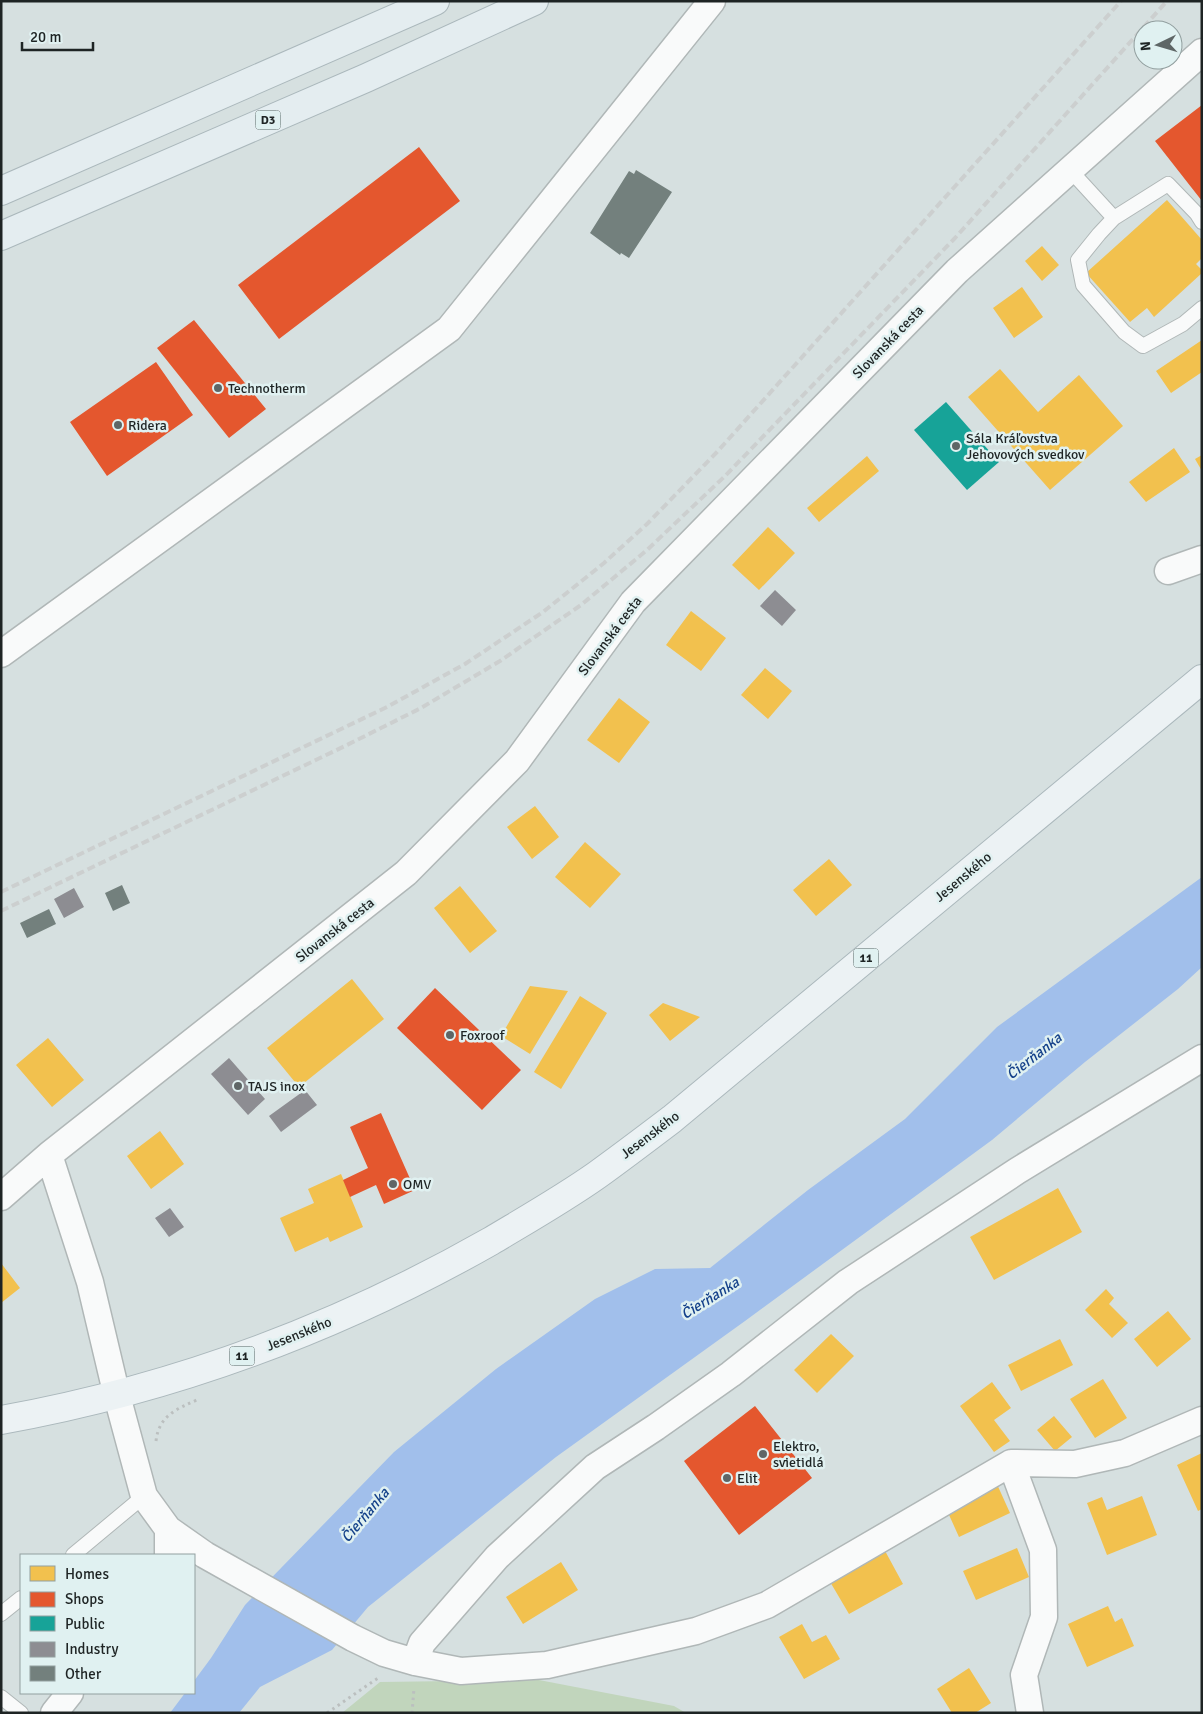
<svg xmlns="http://www.w3.org/2000/svg" width="1203" height="1714" font-family="Signika,sans-serif">
<style>
.green{fill:#c1d5bc}
.water{fill:#a1bfeb}
.homes{fill:#f2c14e}
.shops{fill:#e4572e}
.public{fill:#17a398}
.industry{fill:#8d8d92}
.building{fill:#73807d}
.lines{fill:none;stroke-linecap:round;stroke-linejoin:round}
.lane-casing{stroke:#b0b7b7;stroke-width:16}
.street-casing{stroke:#b0b7b7;stroke-width:29}
.primary-casing{stroke:#abb8bc;stroke-width:30}
.highway-casing{stroke:#abb8bc;stroke-width:30}
.path{stroke:#bbbfbf;stroke-width:3;stroke-dasharray:2.5 4;stroke-linecap:butt}
.lane{stroke:#f9fafa;stroke-width:14}
.street{stroke:#f9fafa;stroke-width:26}
.primary{stroke:#ecf2f4;stroke-width:28}
.highway{stroke:#e4edf0;stroke-width:28}
.rail{stroke:#cccfcf;stroke-width:4;stroke-dasharray:8 4;stroke-linecap:butt}
.poi-dot{fill:#5e6666;stroke:#e0f1f1;stroke-width:2}
.labels{text-anchor:middle;dominant-baseline:central;stroke-width:5;stroke-linejoin:round;paint-order:stroke}
.shield{fill:#e0f1f1;stroke:#586262;stroke-width:1}
.shield-label{font-size:12px;font-weight:bold;fill:#1e2424}
.street-label{font-size:14px;fill:#1e2424;stroke:#e0f1f1}
.poi-label{font-size:14px;fill:#1e2424;stroke:#e0f1f1;text-anchor:start}
.water-label{font-size:15px;font-style:italic;fill:#14418a;stroke:#e0f1f1}
</style>
<rect width="100%" height="100%" fill="#d6e0e0"/>
<path class="green" d="M539,1680l135,26 12,7h-344l38,-31z"/>
<path class="water" d="M1202,877v90l-24,22 -93,73 -93,78 -247,181 -189,136 -188,150 -36,43 -72,37 -21,26h-69l15,-20h9v-12l17,-23 34,-53 149,-153 102,-83 99,-70 60,-30 55,-1 98,-78 97,-71 92,-92z"/>
<path class="homes" d="M1167,200l35,40v18l-6,6 6,6v3l-48,44 -7,-9 -17,14 -44,-49z
M1042,246l17,19 -17,16 -17,-20z
M1022,287l21,30 -29,21 -21,-30z
M1202,340v32l-31,21 -15,-22z
M1000,369l38,43 41,-37 44,51 -73,64 -82,-93z
M1174,448l16,24 -44,30 -17,-20z
M1202,455v16l-7,-12z
M867,456l12,15 -60,51 -12,-14z
M768,527l27,26 -36,37 -27,-25z
M691,611l35,27 -25,33 -35,-26z
M765,668l27,23 -24,28 -27,-24z
M619,698l31,24 -31,41 -32,-23z
M535,806l24,31 -27,22 -25,-32z
M585,842l36,32 -31,34 -35,-31z
M829,859l23,26 -36,31 -23,-26z
M460,886l37,45 -27,22 -36,-45z
M352,979l32,40 -85,68 -32,-39z
M530,986l38,5 -38,63 -29,-18z
M580,996l27,17 -46,76 -27,-17z
M663,1003l37,14 -30,24 -21,-26z
M48,1038l36,42 -32,27 -36,-42z
M160,1131l24,33 -33,25 -24,-33z
M341,1174l22,53 -33,15 -2,-5 -33,15 -15,-34 34,-15 -6,-14z
M1058,1188l24,44 -88,48 -24,-43z
M1,1263l19,25 -19,15z
M1106,1289l8,9 -5,6 19,19 -16,15 -27,-28z
M1168,1311l23,28 -34,28 -23,-28z
M831,1334l23,22 -37,37 -23,-23z
M1060,1339l13,26 -52,26 -13,-26z
M1103,1379l24,39 -32,20 -25,-39z
M992,1382l19,26 -17,12 16,21 -16,11 -34,-46z
M1054,1416l18,21 -17,14 -18,-21z
M1202,1453v56l-4,2 -21,-46z
M996,1482l14,31 -51,24 -14,-31z
M1142,1496l15,39 -50,20 -20,-52 15,-6 5,13z
M1017,1548l12,29 -53,23 -13,-29z
M884,1549l19,35 -54,30 -20,-34z
M561,1562l17,28 -55,34 -17,-27z
M1108,1606l7,16 7,-4 12,28 -47,21 -19,-43z
M802,1624l10,18 14,-7 14,24 -36,20 -25,-42z
M969,1668l22,35 -16,10h-23l-15,-24z"/>
<path class="shops" d="M1202,105v96l-47,-60z
M419,147l41,54 -181,138 -41,-54z
M194,320l72,89 -37,29 -72,-90z
M156,362l37,53 -86,61 -37,-54z
M435,988l86,82 -39,40 -85,-82z
M381,1113l34,77 -31,14 -8,-19 -26,12 -7,-17 25,-12 -18,-41z
M755,1406l57,72 -73,57 -55,-74z"/>
<path class="public" d="M946,402l53,60 -32,28 -53,-60z"/>
<path class="industry" d="M775,590l21,20 -14,16 -22,-20z
M74,888l10,19 -20,11 -10,-19z
M229,1058l36,41 -17,16 -37,-41z
M305,1090l12,15 -36,27 -12,-16z
M170,1208l14,19 -15,10 -14,-19z"/>
<path class="building" d="M636,170l36,22 -43,66 -8,-5 -1,2 -30,-22 39,-62 5,3z
M122,885l8,18 -17,8 -8,-18z
M49,909l7,15 -29,14 -7,-15z"/>
<g class="lines">
<g class="lane-casing">
<path id="lane" d="M1070,170l44,48
M1202,222l-5,-8 -29,-30 -54,34 -15,16 -21,26 5,25 41,47 19,14 40,-22 19,-16
M73,1555l71,-59
M1,1614l20,-16
M1,1697l20,16"/>
</g>
<g class="street-casing">
<path id="street" d="M1168,571l34,-12
M1,654l448,-325 263,-328
M49,1155l41,127 27,114 27,100 24,33 37,26 148,83 31,15 31,9 46,9 86,-6 149,-34 71,-26 244,-142 64,1 50,-11 77,-33
M1,1197l48,-42 357,-282 111,-112 116,-159 324,-331 245,-219
M1011,1463l32,87 1,67 -20,58 6,38
M168,1555v-26
M415,1662l7,-19 75,-86 98,-90 61,-40 75,-53 117,-92 169,-111 185,-113
M54,1713l16,-20"/>
</g>
<g class="primary-casing">
<path id="primary" d="M1,1420c173,-31 337,-92 490,-179 35,-21 72,-42 106,-66 25,-18 50,-37 75,-56l530,-440"/>
</g>
<g class="highway-casing">
<path id="highway" d="M1,191l434,-190
M1,236l365,-158 168,-77"/>
</g>
<path class="path" d="M156,1441c3,-26 21,-32 43,-42
M327,1713l51,-35
M412,1713l2,-25"/>
<use href="#lane" class="lane"/>
<use href="#street" class="street"/>
<use href="#primary" class="primary"/>
<use href="#highway" class="highway"/>
<path class="rail" d="M1,892l386,-185 78,-43 78,-52 61,-49 43,-39 70,-72 404,-451
M1,911l344,-165 76,-38 79,-47 81,-56 66,-55 77,-73 231,-239 212,-237"/>
</g>
<g class="poi-dot">
<circle cx="218" cy="388" r="5"/>
<circle cx="118" cy="425" r="5"/>
<circle cx="956" cy="446" r="5"/>
<circle cx="450" cy="1035" r="5"/>
<circle cx="238" cy="1086" r="5"/>
<circle cx="393" cy="1184" r="5"/>
<circle cx="763" cy="1454" r="5"/>
<circle cx="727" cy="1478" r="5"/>
</g>
<g class="labels">
<g class="shield">
<rect x="255.5" y="110.5" width="25" height="19" rx="4"/>
<rect x="853.5" y="948.5" width="25" height="19" rx="4"/>
<rect x="229.5" y="1346.5" width="25" height="19" rx="4"/>
</g>
<g class="shield-label">
<text x="268" y="120">D3</text>
<text x="866" y="958">11</text>
<text x="242" y="1356">11</text>
</g>
<g class="street-label">
<text transform="translate(888 342) rotate(-46)">Slovanská cesta</text>
<text transform="translate(610 636) rotate(-53)">Slovanská cesta</text>
<text transform="translate(963 877) rotate(-40)">Jesenského</text>
<text transform="translate(335 930) rotate(-38)">Slovanská cesta</text>
<text transform="translate(650 1135) rotate(-37)">Jesenského</text>
<text transform="translate(299 1334) rotate(-22)">Jesenského</text>
</g>
<g class="poi-label">
<text x="228" y="388">Technotherm</text>
<text x="128" y="425">Ridera</text>
<text x="966" y="438">Sála Kráľovstva<tspan x="966" dy="16">Jehovových svedkov</tspan></text>
<text x="460" y="1035">Foxroof</text>
<text x="248" y="1086">TAJS inox</text>
<text x="403" y="1184">OMV</text>
<text x="773" y="1446">Elektro,<tspan x="773" dy="16">svietidlá</tspan></text>
<text x="737" y="1478">Elit</text>
</g>
<g class="water-label">
<text transform="translate(1034 1056) rotate(-38)">Čierňanka</text>
<text transform="translate(710 1298) rotate(-32)">Čierňanka</text>
<text transform="translate(365 1515) rotate(-50)">Čierňanka</text>
</g>
</g>
<rect width="1203" height="1714" fill="none" stroke="#1e2424" stroke-width="5"/>
<rect x="20" y="1554" width="175" height="140" fill="#e0f1f1" stroke="#929f9f"/>
<rect x="30" y="1566" width="25" height="15" fill="#f2c14e" stroke="#929f9f"/>
<text x="65" y="1579" font-size="15" fill="#1e2424">Homes</text>
<rect x="30" y="1592" width="25" height="15" fill="#e4572e" stroke="#929f9f"/>
<text x="65" y="1604" font-size="15" fill="#1e2424">Shops</text>
<rect x="30" y="1616" width="25" height="15" fill="#17a398" stroke="#929f9f"/>
<text x="65" y="1629" font-size="15" fill="#1e2424">Public</text>
<rect x="30" y="1642" width="25" height="15" fill="#8d8d92" stroke="#929f9f"/>
<text x="65" y="1654" font-size="15" fill="#1e2424">Industry</text>
<rect x="30" y="1666" width="25" height="15" fill="#73807d" stroke="#929f9f"/>
<text x="65" y="1679" font-size="15" fill="#1e2424">Other</text>
<g transform="translate(1158 45) rotate(265)"><circle r="24" fill="#e0f1f1" stroke="#929f9f"/>
<path d="M0-4L9 19L0 12L-9 19Z" fill="#5e6666"/>
<text y="-8" font-size="14" font-weight="bold" text-anchor="middle" fill="#1e2424">N</text>
</g>
<path d="M22 42v8h71v-8" fill="none" stroke="#1e2424" stroke-width="2.5"/>
<text x="30" y="42" font-size="15" fill="#1e2424" stroke="#e0f1f1" stroke-width="4" paint-order="stroke">20 m</text>
</svg>
